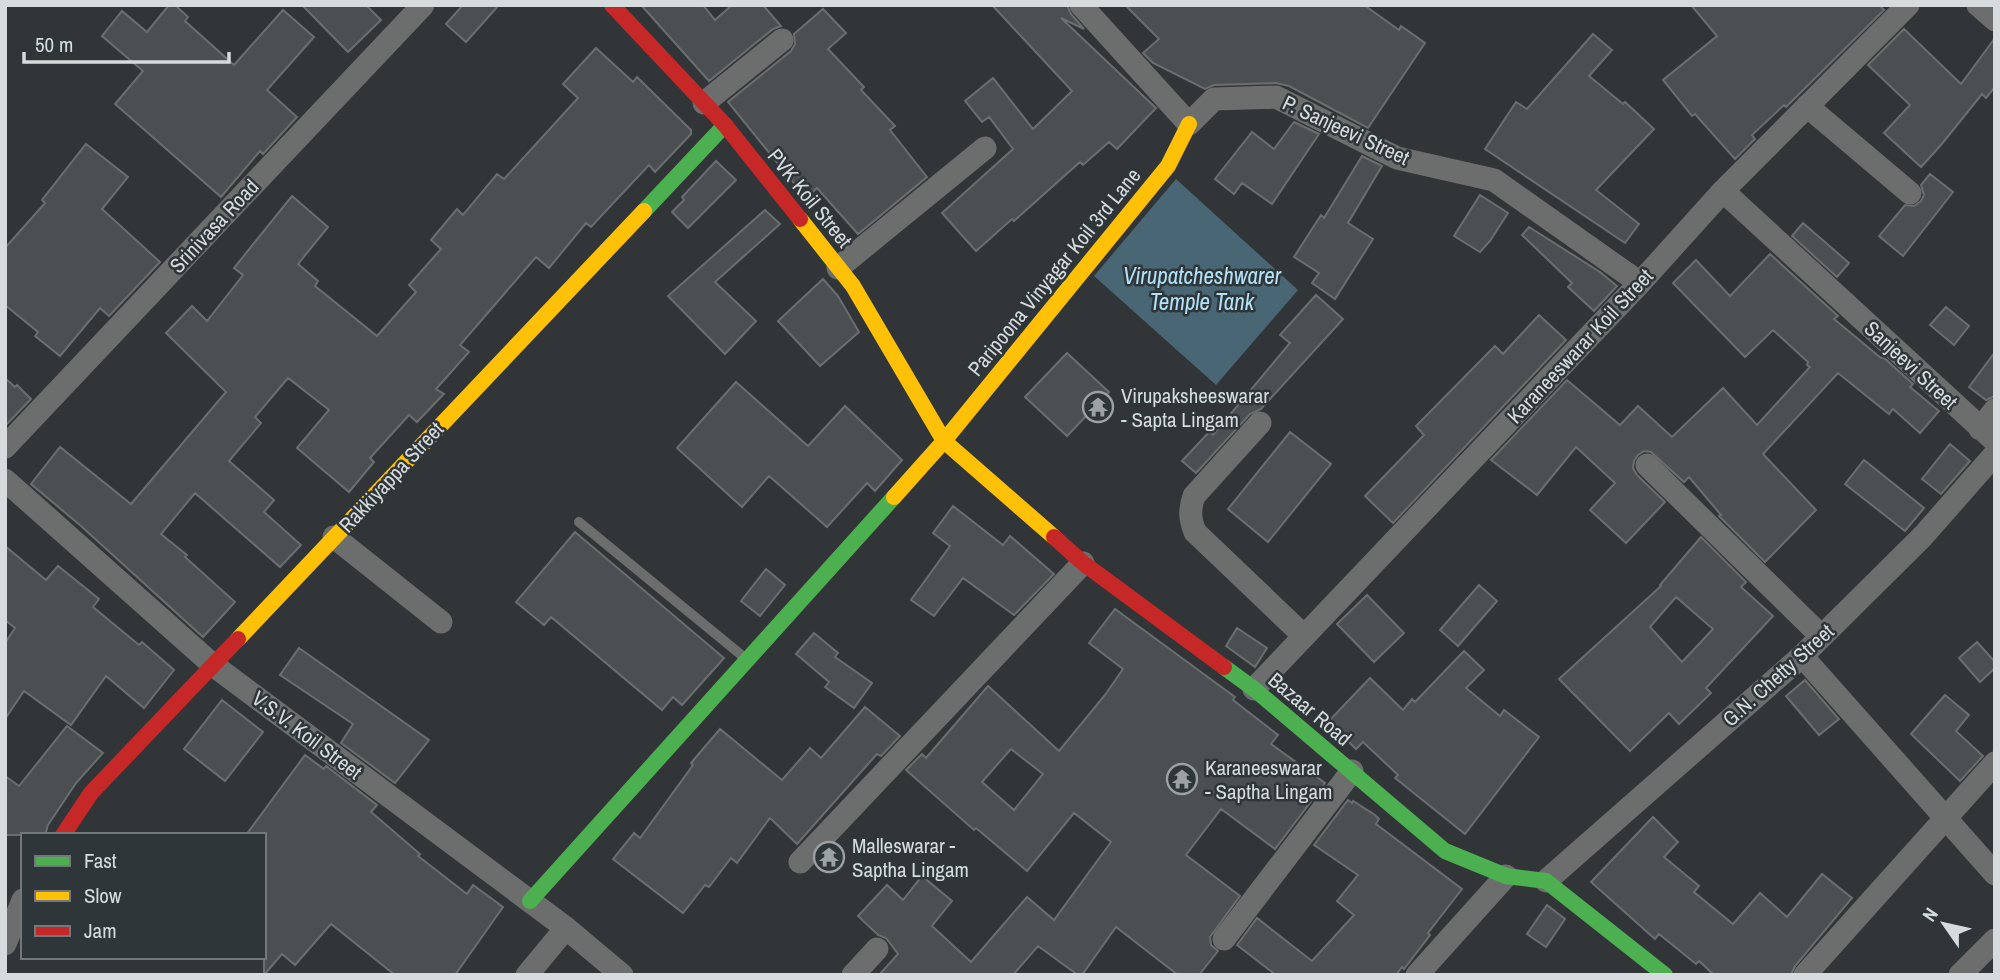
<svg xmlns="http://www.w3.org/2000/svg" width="2000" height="980" font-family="'Archivo Narrow',sans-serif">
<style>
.water{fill:#486673}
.building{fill:#4c4f51;stroke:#6a6e6f;stroke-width:2;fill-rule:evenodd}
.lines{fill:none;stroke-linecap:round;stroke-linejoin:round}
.lane{stroke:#6c6e6e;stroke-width:10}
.street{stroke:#6c6e6e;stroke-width:23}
.fast{stroke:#4caf50;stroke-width:16}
.slow{stroke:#ffc107;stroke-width:16}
.jam{stroke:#c62828;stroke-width:16}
.labels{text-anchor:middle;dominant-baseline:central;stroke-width:5;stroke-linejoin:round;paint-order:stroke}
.street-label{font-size:21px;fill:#d6dbdd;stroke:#2f3639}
.poi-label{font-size:21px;fill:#d6dbdd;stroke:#2f3639;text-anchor:start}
.water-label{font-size:23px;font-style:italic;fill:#b1e2f8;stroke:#2f3639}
</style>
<rect width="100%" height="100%" fill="#313537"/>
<path class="water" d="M1176,179l122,111 -82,95 -122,-109z"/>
<path class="building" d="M169,5h6l13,12 -3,4 49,44 49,-55 31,27 -47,53 30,27 -34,37 -3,-3 -39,46 -106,-93 28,-33 -41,-35 20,-25 25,21z
M302,5h64l15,15 -33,32z
M463,5h36l-33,37 -20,-18z
M641,5h62l12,15 17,-15h31l18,21 -8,3 -64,52z
M992,5h75l4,9 13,15 -23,-11 95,90 -39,41 -8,-7 -26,23 -3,-3 -66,59 -2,-2 -36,32 -34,-38 71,-64 -24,-32 -7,5 -17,-21 28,-23 40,51 39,-38z
M1125,5h239l35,25 2,-4 24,17 -57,85 -79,-42 -13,-3 -62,2 -9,4 -52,-26 -10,-10 16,-14z
M1691,5h188l5,5 -98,97 -2,-2 -32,30 3,4 -20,20 -40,-45 -3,2 -29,-36 54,-44z
M823,9l23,24 -18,16 36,38 -3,3 34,36 -5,4 37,47 -69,57 -41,-46 -11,10 -78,-96 63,-51 4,-7 -1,-10z
M1904,29l57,55 34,-46v49l-9,11 -4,-4 -41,51 -20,22 -37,-34 26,-28 -42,-40z
M1593,34l19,16 -23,26 34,28 2,-2 29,27 -58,61 43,34 -14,19 -140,-94 31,-47 11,7z
M596,48l37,34 4,-5 54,53v4l-36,38 -6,-7 -58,62 -5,-4 -37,45 -13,-11 -76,88 9,7 -33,37 8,5 -4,4 -23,24 -8,-7 -39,43 4,4 -25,30 -52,-44 32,-38 -41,-32 -33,39 6,6 -32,38 45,39 -10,12 37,33 -21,22 -85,-74 -34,41 26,21 -2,2 50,45 -32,35 -122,-111 -50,-42 29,-37 71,57 95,-112 -60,-59 26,-27 15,15 36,-46 -9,-7 58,-72 36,31 -30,37 20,17 -3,5 62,50 39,-44 -7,-7 32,-36 -10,-9 26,-31 6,6 34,-41 7,5 74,-81 -15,-14z
M1294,122l25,12 -47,70 -30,-21 -8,11 -19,-15 37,-47 22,17z
M86,144l42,33 -26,32 58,53 -51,54 -9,-8 -40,48 -25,-20 3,-4 -33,-27v-57l40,-45 -3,-3z
M1362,156l20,10 -34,57 25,16 -38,60 -23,-16 7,-10 -25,-16 27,-42 3,3z
M716,161l20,19 -48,48 -16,-16 12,-12 -2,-3z
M1930,174l23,18 -50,64 -24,-20 26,-31 9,1 7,-5 3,-6 -3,-10z
M1480,195l28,18 -18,28 -10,11 -26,-16z
M765,210l15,14 -65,58 41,39 -31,33 -57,-58z
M1803,223l46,40 -12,14 -45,-41z
M1529,227l71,45 17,14 -23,25 -26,-24 4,-4 -50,-48z
M1770,254l68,62 -4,3 47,39 2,-1 30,27 -3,3 29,24 -19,22 -27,-24 -4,5 -51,-41 -75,81 53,56 -51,52 -46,-46 2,-1 -32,-38 -5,5 -33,-30 -7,-1 -6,4 -4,6 -1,7 4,7 28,27 -39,41 -36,-33 25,-27 -39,-36 -39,48 -46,-35 76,-80 53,45 18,-19 34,31 51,-49 34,37 53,-58 -3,-2 1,-3 -35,-32 -28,27 -72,-74 23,-23 34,36z
M823,279l15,17 21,36 -39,34 -42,-45z
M1316,295l27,24 -82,90 -11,5 -54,59 -14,-12 27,-29 4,3 77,-92 -10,-8z
M1946,307l23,19 -15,19 -24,-20z
M1539,315l27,25 -173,183 -28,-27 59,-61 -8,-9 79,-80 8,8z
M1995,352v44l-9,4 -17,-13z
M1067,353l42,39 -42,44 -42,-39z
M5,378l10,9 2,-2 14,14 -26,27z
M736,382l72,64 37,-40 57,54 -27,31 -8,-8 -40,44 -58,-51 -27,31 -65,-59z
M1290,432l41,32 -63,78 -40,-33z
M1950,444l20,17 -29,33 -19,-15z
M1864,460l60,48 -19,23 -60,-47z
M953,506l50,39 7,-9 44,38 -40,41 -51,-37 -29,38 -23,-16 39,-54 -17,-13z
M575,532l149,126 -42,47 -9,-8 -11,13 -111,-93 -7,8 -28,-23z
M1701,537l45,45 -5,5 32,29 -67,72 5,5 -32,31 -10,-11 -39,38 -71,-72 102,-93 -1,-1zM1676,597l37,32 -31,33 -32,-35z
M5,546l41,34 12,-14 41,33 -6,8 46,38 3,-3 32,28 -30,38 -38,-32 -35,49 -47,-34 -19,28v-76l10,-15 -10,-8z
M766,569l19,16 -25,31 -19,-15z
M1479,585l18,16 -39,45 -18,-16z
M1367,595l37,38 -30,29 -37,-38z
M1115,609l120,88 -2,3 45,35 -7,9 54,39 -50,66 -54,-40 -35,46 54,41 -30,41 1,8 7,6 -19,24h-21l-62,-48 -34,48h-4l-40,-29 -25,29h-134l19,-21 -12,-16 -8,-3 -20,-19 29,-31 16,15 19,-24 30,25 -20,25 39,36 56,-65 27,23 57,-78 -37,-29 -47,58 -51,-43 -2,2 -68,-60 16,-16 4,4 62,-72 71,65 46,-56 18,-26 -34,-26zM1011,749l32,25 -29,36 -32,-28z
M1237,628l30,20 -12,19 -29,-21z
M814,633l24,20 -3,4 37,26 -18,25 -29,-21 4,-5 -33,-28z
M1977,642l18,20v6l-15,14 -21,-24z
M299,648l130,92 -34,43 -54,-40 12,-19 -73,-49z
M1464,651l20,19 -18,18 34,28 4,-6 35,27 -74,97 -70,-56 3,-3 -35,-33 -7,7 -28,-27 42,-44 33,32 9,-11 3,3z
M1805,680l34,39 -20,16 -33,-39z
M1945,695l24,20 -13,16 27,25 -23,25 -49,-47z
M222,700l41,32 -38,49 -41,-32z
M865,707l35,29 -19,20 -4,-2 -80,90 -27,-26 -33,45 -6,-5 -22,29 -4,-2 -22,28 -70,-54 21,-26 6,5 53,-73 -2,-2 29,-34 62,51 28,-32 11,10z
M67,726l36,27 -27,30 -28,42 -3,10h-40v-59l14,10z
M305,755l19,14 2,-3 51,39 -6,7 49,42 -2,2 49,38 6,-9 30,22 -48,68h-60l-64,-51 -36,41 -13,-11 -18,21v-140h-18z
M1348,800l4,3 1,-2 22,14 4,4 -3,5 86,65 -34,44 2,2 -26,34 -2,-2 -6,8h-120l-39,-30 20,-27 55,43 42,-46 -17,-14 21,-26 -44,-30z
M1653,817l25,25 -14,15 35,29 -5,6 39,32 27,-31 27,24 35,-43 30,24 -57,68 -4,9h-77l-15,-14 -3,3 -37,-30 -4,5 -64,-57z
M1547,905l18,14 -19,28 -19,-13z"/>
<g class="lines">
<path class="lane" d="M579,522l166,136"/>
<path class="street" d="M1081,5l108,119 25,-25 62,-2 121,61 97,22 146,103
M1978,5l17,15
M704,103l78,-63
M1807,106l103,87
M1723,191l272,250
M838,268l147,-120
M1260,423l-66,73c-5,14 -4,23 1,36l109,104
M1980,429l15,-19
M5,447l418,-442
M1647,465l174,171
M5,480l208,185 353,263 56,47
M334,537l107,85
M1802,656l193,218
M1254,689l386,-406 83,-92 185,-186
M800,862l283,-299
M1546,881l256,-225 121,-120 72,-82
M1224,939l128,-168
M5,944l18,-44
M527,975l39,-47
M853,975l24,-26
M1417,975l89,-99
M1805,975l190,-212
M1960,975l35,-35"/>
<path class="fast" d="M644,211l81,-86
M1224,667l30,22 191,162 61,25 40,5 119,94
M530,901l364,-404"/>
<path class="slow" d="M800,219l53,67 91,155 110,96
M894,497l50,-56 224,-275 21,-42
M238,639l406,-428"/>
<path class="jam" d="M612,5l113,120 75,94
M1054,537l29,26 141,104
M63,835l28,-42 147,-154"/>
</g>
<defs>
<g id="temple-ring" transform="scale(1.575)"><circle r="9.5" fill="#2f3639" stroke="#9ca1a3" stroke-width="1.5"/><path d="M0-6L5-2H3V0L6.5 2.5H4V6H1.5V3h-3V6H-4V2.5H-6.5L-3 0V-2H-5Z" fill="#9ca1a3"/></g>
</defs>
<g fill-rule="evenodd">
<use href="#temple-ring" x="1098" y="407"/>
<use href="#temple-ring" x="1182" y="779"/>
<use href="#temple-ring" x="829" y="857"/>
</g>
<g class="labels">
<g class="street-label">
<text transform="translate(1346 130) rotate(25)">P. Sanjeevi Street</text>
<text transform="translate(810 198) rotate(51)">PVK Koil Street</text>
<text transform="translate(214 226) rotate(-47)">Srinivasa Road</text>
<text transform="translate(1054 272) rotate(-51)">Paripoona Vinyagar Koil 3rd Lane</text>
<text transform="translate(1580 346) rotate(-47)">Karaneeswarar Koil Street</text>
<text transform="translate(1911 365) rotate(43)">Sanjeevi Street</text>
<text transform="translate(391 477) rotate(-47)">Rakkiyappa Street</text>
<text transform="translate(1778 675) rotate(-42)">G.N. Chetty Street</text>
<text transform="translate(1310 709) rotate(40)">Bazaar Road</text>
<text transform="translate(307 735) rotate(37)">V.S.V. Koil Street</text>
</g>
<g class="poi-label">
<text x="1121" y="395">Virupaksheeswarar<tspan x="1121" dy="24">- Sapta Lingam</tspan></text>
<text x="1205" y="767">Karaneeswarar<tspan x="1205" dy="24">- Saptha Lingam</tspan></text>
<text x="852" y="845">Malleswarar -<tspan x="852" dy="24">Saptha Lingam</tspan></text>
</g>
<g class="water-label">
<text x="1202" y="275">Virupatcheshwarer<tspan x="1202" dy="26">Temple Tank</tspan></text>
</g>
</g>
<rect width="2000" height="980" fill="none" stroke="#d6dbdd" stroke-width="14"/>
<rect x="21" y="833" width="245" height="126" fill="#2f3639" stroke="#72787b" stroke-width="2"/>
<rect x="35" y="856" width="35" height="10" fill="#4caf50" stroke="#72787b" stroke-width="2"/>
<text x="84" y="868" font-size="21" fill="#d6dbdd">Fast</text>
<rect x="35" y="891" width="35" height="10" fill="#ffc107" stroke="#72787b" stroke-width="2"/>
<text x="84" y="903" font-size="21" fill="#d6dbdd">Slow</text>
<rect x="35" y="926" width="35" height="10" fill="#c62828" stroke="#72787b" stroke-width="2"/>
<text x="84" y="938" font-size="21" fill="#d6dbdd">Jam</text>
<g transform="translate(1944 924) rotate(304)" stroke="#2f3639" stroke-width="5" paint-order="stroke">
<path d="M0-5L12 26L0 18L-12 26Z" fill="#d6dbdd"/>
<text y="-10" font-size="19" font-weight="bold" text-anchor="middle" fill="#d6dbdd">N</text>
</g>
<path d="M24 52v10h205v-10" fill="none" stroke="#d6dbdd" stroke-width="3.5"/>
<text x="35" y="52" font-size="21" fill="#d6dbdd" stroke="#2f3639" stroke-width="5" paint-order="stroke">50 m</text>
</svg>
